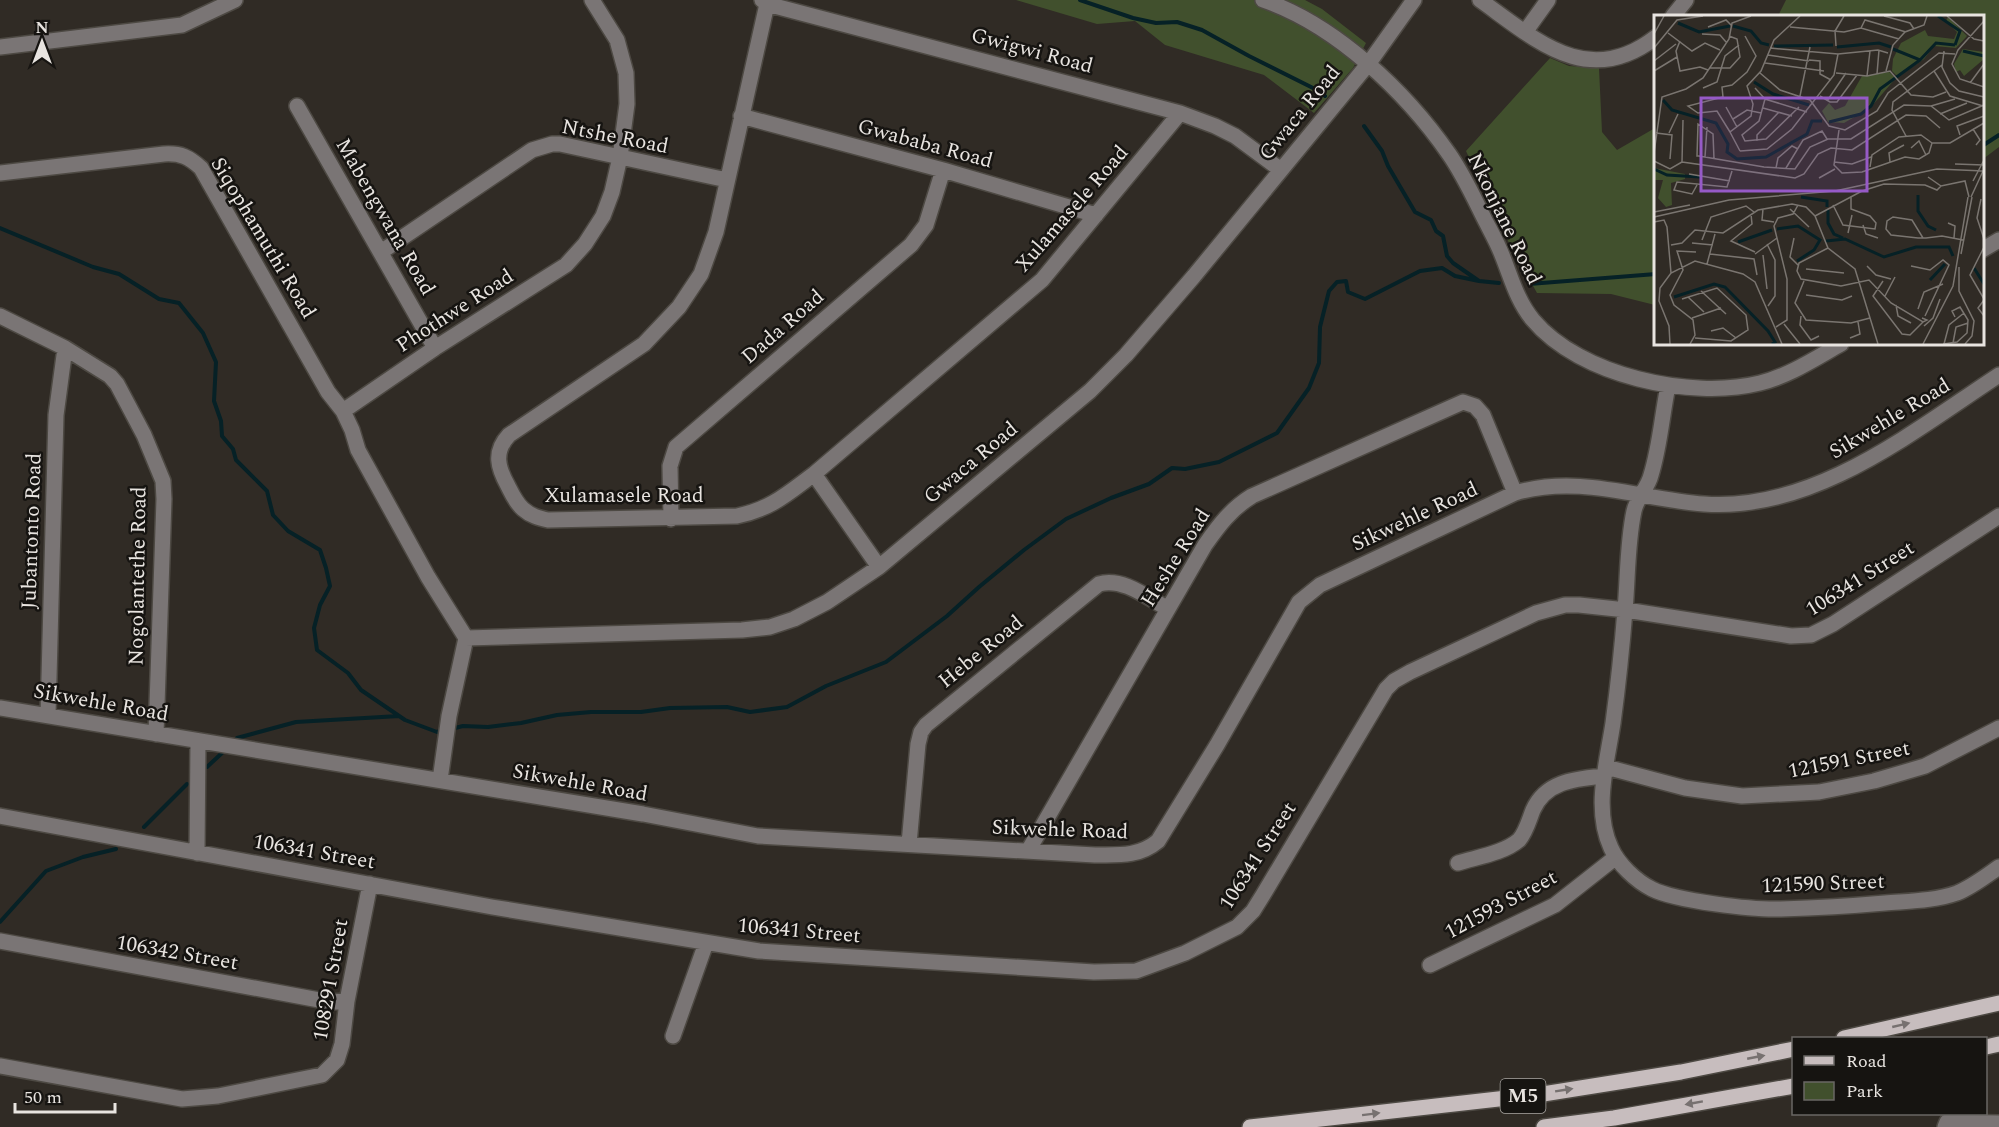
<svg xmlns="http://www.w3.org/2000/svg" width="1999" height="1127" font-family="Spectral,serif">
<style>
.green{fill:#41502d}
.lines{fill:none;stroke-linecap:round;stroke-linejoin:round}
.stream{stroke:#062126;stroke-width:4}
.minor-casing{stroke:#4d4943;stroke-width:18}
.major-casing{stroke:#4d4943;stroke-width:18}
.minor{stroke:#7a7575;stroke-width:15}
.major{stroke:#c7bdbe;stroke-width:15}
.oneway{fill:#777170}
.labels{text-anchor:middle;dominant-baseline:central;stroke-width:5;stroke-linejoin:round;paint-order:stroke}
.shield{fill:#161411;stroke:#a9a6a2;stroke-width:1.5}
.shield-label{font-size:20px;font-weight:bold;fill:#e8e4e0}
.street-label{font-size:21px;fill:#e8e4e0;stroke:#161411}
.inset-river{fill:none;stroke:#062126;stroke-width:3}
.inset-road{fill:none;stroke:#7a7570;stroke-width:1.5}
.view{fill:#965ac7;fill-opacity:0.15;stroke:#965ac7;stroke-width:3}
.inset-edge{fill:none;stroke:#e8e4e0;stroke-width:3}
</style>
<rect width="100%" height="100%" fill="#302b25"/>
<path class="green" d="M1016,0h289l17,9 44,34 -13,25 -39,45 -50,-38 -99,-30 -30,-24 -38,3z
M1786,0h213v147l-16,12 -1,-143h-204z
M1550,58l19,8 30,2 3,64 15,18 38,-22v177l-44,-11 -74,-1 -28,-50 -43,-92z"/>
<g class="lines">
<path class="stream" d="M1080,0l53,18 23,5 21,-1 25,8 47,26 70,35 6,5
M1364,126l18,25 6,15 27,46 16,8 5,11 7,5 4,20 6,7 26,18 20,2
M1982,146l17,-11
M0,228l93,39 26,7 40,25 20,4 24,30 13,29 -2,39 7,20 1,15 11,13 3,11 31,31 6,24 15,16 32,19 6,18 4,18 -10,19 -6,23 3,22 31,23 13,17 44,30 32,12 6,-2
M1529,284l127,-10
M451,729l12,-3 25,1 33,-4 36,-8 34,-3h50l29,-4 57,-1 23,5 37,-5 39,-21 60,-24 61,-46 32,-29 45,-37 42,-31 45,-21 38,-14 23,-16 13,1 34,-7 58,-29 32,-45 10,-25 1,-36 9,-36 8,-9 9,-1 2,11 17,7 55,-28 22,-3 13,8 24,5
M237,738l59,-16 103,-6
M207,767l15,-14
M144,827l43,-43
M0,922l46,-51 37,-14 33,-8"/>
<g class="minor-casing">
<path id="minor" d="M762,0l5,4 413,109 35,13 20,10 46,34
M1263,0c73,25 143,92 186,154 14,20 24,42 35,64 6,12 13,24 18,37 9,22 15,46 31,65 47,56 158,80 227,63 29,-7 56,-25 81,-39
M1480,0c56,40 108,90 176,37
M767,4l-51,228 -15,42 -22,33 -35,37 -135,91c-16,17 -11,33 -1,51 4,8 8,17 15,23 8,7 16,9 25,11l189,-4c34,-7 50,-22 77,-42l228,-194 138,-167
M1673,16l13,-16
M1525,32l23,-32
M0,47l182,-22 53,-25
M297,106l138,242
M741,116l202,54 153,45
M0,173l164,-19c17,-1 25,3 37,14l127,224 15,19
M1982,250l17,-10
M381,252l151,-102 20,-6h8l167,36
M0,316l65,32 45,28 7,8 27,51 19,46 1,18 -8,235
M1668,386c-6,29 -8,60 -17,89 -3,13 -14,22 -17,36 -7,33 -6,66 -9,99 -3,38 -7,76 -12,113 -6,40 -20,86 -2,125 7,16 25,33 41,41 24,12 101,21 129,20 35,-1 70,-3 104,-6 24,-2 49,-2 72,-10 15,-6 29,-17 42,-26
M814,474l65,93
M671,519l-1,-53 6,-19 235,-202 15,-20 17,-55
M466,638l276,-8 28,-3 24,-8 33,-17 52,-35 211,-176 36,-36 68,-79 175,-213 45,-63
M466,638l-38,-61 -70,-127 -6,-20 -9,-19 92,-63 131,-83 19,-21 18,-28 9,-24 8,-35 7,-53 -1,-31 -9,-33 -25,-40
M0,708l643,106 115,22 337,19c23,0 44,2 63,-14l59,-96 82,-143 21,-17 195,-92c64,-19 125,6 189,11 110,8 208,-72 295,-129
M48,715l8,-300 9,-67
M1606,767l79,21 57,8 77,-4 55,-11 51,-15 74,-38
M440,780l9,-64 17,-78
M0,816l492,91 267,44 335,21 42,-1 49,-18 52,-26 16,-16 10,-16 123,-206 8,-8 16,-9 126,-59 29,-8h14l47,5 165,26 20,-1 22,-11 166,-108
M909,844l9,-100 3,-12 5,-7 173,-141c24,-7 49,14 69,25
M1028,851l177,-306c14,-20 26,-36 47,-49l211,-94 12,4 8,9 32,78
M197,853l1,-112
M1458,863c19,-6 46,-10 61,-23 7,-8 10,-20 14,-30 13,-29 42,-31 71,-34
M0,941l330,61 17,-1
M1430,965l125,-60 61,-48
M673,1036l33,-93
M0,1066l182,33 36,-3 104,-21 15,-15 5,-16 5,-43 23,-117
M1945,1127l2,-5 52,1"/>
</g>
<g class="major-casing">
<path id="major" d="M1844,1038l155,-35
M1986,1047l13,-3
M1250,1127l293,-33 138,-22 113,-23
M1544,1127l70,-9 180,-32"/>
</g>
<use href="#minor" class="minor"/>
<use href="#major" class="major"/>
</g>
<defs><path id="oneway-solid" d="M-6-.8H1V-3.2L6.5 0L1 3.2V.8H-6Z" transform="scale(1.5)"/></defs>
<g class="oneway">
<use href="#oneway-solid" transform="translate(1901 1025) rotate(-13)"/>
<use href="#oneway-solid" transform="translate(1756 1057) rotate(-11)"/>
<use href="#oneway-solid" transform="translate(1564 1090) rotate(-9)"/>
<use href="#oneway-solid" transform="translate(1694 1103) rotate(170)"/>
<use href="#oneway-solid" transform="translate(1371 1114) rotate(-7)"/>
</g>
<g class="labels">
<rect class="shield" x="1500.5" y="1079" width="45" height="34" rx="4.5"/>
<g class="shield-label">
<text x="1523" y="1096">M5</text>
</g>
<g class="street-label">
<text transform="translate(1032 51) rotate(15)">Gwigwi Road</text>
<text transform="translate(1300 113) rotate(-51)">Gwaca Road</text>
<text transform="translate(615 137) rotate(11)">Ntshe Road</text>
<text transform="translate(925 144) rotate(15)">Gwababa Road</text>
<text transform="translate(1072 209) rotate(-49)">Xulamasele Road</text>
<text transform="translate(385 217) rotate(60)">Mabengwana Road</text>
<text transform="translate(1504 219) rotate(64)">Nkonjane Road</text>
<text transform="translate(263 238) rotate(59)">Siqophamuthi Road</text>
<text transform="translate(455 311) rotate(-33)">Phothwe Road</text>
<text transform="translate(783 327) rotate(-41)">Dada Road</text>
<text transform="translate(1890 419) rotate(-31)">Sikwehle Road</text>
<text transform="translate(971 463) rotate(-40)">Gwaca Road</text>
<text x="624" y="496">Xulamasele Road</text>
<text transform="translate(1415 517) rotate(-25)">Sikwehle Road</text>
<text transform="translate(32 531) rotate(-88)">Jubantonto Road</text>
<text transform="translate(1176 558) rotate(-58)">Heshe Road</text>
<text transform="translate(138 576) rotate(-89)">Nogolantethe Road</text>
<text transform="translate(1860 579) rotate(-32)">106341 Street</text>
<text transform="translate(981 652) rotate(-39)">Hebe Road</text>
<text transform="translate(101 703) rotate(10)">Sikwehle Road</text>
<text transform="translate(1849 760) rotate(-11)">121591 Street</text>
<text transform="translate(580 783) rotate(10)">Sikwehle Road</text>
<text transform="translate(1060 830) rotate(2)">Sikwehle Road</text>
<text transform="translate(314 852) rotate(10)">106341 Street</text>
<text transform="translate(1258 856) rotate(-57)">106341 Street</text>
<text transform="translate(1823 884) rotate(-2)">121590 Street</text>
<text transform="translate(1501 905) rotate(-28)">121593 Street</text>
<text transform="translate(799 931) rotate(5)">106341 Street</text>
<text transform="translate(177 953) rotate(10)">106342 Street</text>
<text transform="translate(331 980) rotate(-80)">108291 Street</text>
</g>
</g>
<g transform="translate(1654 15)">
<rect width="330" height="330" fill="#302b25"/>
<path d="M294,2l19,19 -11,12 -22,-2 -10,13 -26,18 -6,-6 1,-12 8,-16 24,-13 3,6 26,3 3,-7 -11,-11zM309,34l21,3v7l-20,17 -4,-6 -4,2 -2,-8zM235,57l7,6 -26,30 -26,15 -16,-1 -6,-11 7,-8 6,7 10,-4 17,-30zM0,153l31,6v5l-14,4 1,22 -6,2 -8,-9 5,-18h-9z" fill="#41502d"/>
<path class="inset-river" d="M284,1l22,15 -5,14M24,8l21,9 31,-6M79,11l18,5 10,12 8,2M120,31l59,-1M183,32l42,-4 12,4M239,34l27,11 16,-17 19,2M309,36l21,5M100,67l19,12 36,11M9,85l9,10 44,13 12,21 -1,8 10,7 29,-2 41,-23 5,-13h10M175,107l32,-8 10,-8 9,-17 40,-29M0,154l13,6 33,2M264,180v16l10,15 8,4M147,182l26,4v6M174,195v13l6,11 9,4M123,214l21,-3 22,14 -6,10 -17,11M172,226l19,-2 39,18 32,-10h33l4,9M84,227l34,-12M320,253l10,16M276,265l15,-16M20,282l40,-13 11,3 43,44 7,11 -3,2"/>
<path class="inset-road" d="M230,1l26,7 4,6M293,1l27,23 10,2M330,6l-26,29 -6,14 8,15 24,8M54,12l18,-7 5,5M136,12l54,5 17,-4 38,11M207,13l4,-8 41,12M14,18l24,18 13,-8 15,7M0,19l10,-18M48,19l18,1 6,7M26,26l-4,10 4,20 20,-4 8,3M182,31l-1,-15 9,-15M0,33l23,-28 26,-4M116,33l68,6 40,-4 10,3M290,36l-2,16 8,16 9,8 25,6M114,40l41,6M155,45l11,1v13l11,6M0,46l22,-17M111,48l59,8M55,53h21l10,-11 -3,-18 -8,-3M0,56l23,-14M232,56l7,-26 12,-13 19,-7 3,-9M280,56l16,25 33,10M106,58l20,17 30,10 19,26 16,4 32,-19 11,-18 51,-40 16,1M182,58l31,3 23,-5 21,24 22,2 13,-5M223,59l2,-24M213,61l3,-25M316,68l14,-19M49,73l14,-6 8,-26 14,-11M101,73l10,11 42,13M146,81l10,-49M166,81l10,6h7l20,-27M111,84l-6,22 -17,14 3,6 21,-2 33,-32M173,86l19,-28M277,91l24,-7M72,92l11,20M109,93l29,8M286,99l27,-11M79,104l14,-9 14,3M319,114l7,11 -4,5M185,115l-5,35 8,8 20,-1 43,-15 14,2 10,-6 3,-10M76,117l-13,-21 -19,2 -10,-7 35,-9 -1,-10 10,-2 15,-13 9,-16 -11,-20M2,118l16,2 -2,24M15,118l9,-19M306,120l-3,-9 27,-10M252,121l-14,-26 1,-8 49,-37M103,126v-6l22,-23M278,128h18l34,-20M257,133l8,-7 7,14M86,136l-10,-19 21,-16 2,-12 -6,-18 14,-15 13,-31 26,-24M86,136l27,-2 25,-20 42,-54 4,-21M0,138l8,-56 24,-8 17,-11 26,-39 3,-16 19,-7M51,142l2,-30M60,144l-1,-25 -15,-10 -1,32h2l65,11 31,2 15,-22 18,-8h23l53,-34 27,1 18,14 35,-15M0,146l16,8 12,-7 1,-42M28,147l113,16 9,-4 14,-20 13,-6 21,2 54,-35 20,1 14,12M180,147l18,2 19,-7M236,147l-1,-9 15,-8M301,149l29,1M216,152l2,-12 27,-18 22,-2 11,8M122,153l2,-10 14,-12 6,3M132,153l17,-28 19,-9 5,8M35,159l41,7M274,162l13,9 24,-5 4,16M165,163l16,-9M319,166l11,-21M43,170l-5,9 -18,-4 3,-8 50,5 5,-16M317,182l12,-26M327,184l-4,19 7,21M179,190l10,20 32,4 1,-6 -6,-7 -19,-7v-12M109,194l-1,11 12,2M136,194l19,18M0,197l36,-7M97,199l1,10 -21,17 24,11M161,201l47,-25 22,-7 41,1 12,5 4,-4M0,202l75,-17 106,-9 102,-22 47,2M0,207l10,-2 3,7 4,46M294,208l7,3 -1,12M209,210l3,9 12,4M194,218l4,-18M140,223l-4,19 8,8M269,223l-11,-18 -19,-3 -6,4 -1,8 5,6 27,3h8l16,-2 21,4M48,225l9,-23 35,-11 8,6M38,228l21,2M113,229l8,16v36l-7,10M17,230l11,-2 13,-13 28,3 35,-23 34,-6 14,3 9,9 13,32 27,21 23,75M330,232l-14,28 14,24M174,233l-29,15 -2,8 4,8 40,7 28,-6 22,23 32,19 4,-2 -5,-2M56,239l44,5 3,16M101,239l22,-16M307,239l11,-57M109,240l4,34M53,249l8,-30M213,251l9,9 15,4M257,251l19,4 13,-10 6,5 -24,51M305,252v24l15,30 -2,15 -7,8M152,254l38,4M150,266l-9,22 11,17 45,3 19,-5M229,266l-10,15 29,38 8,1 13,-13M47,276l25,23M152,280l36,5 10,-4M231,281l10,-19M34,282l16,15M28,284l35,-11 29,27 2,15 -17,11 -36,-3M330,285l-6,8 6,8M242,290l2,11 13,7M264,294l6,-17 19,-8M147,301l-1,9 11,15 8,-4M38,303l29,-10M130,309l16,20M270,311l9,-8 7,-19M122,312l11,-7v-41l-13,-53 4,-8 15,-4 5,-9M57,316l12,-3 13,10M196,323l10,-4 -2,-12M299,328l3,-16 12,-4M16,329l-1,-18 -10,-25 1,-13 11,-15 24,-12 48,13 12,8 27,62M36,329l5,-9 -2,-15 -19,-15 -4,-10 13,-25 -6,-19 19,1M269,329l30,-58 15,-89M289,329l14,-2 10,-9 1,-13 -8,-13 -8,4 3,6M290,329l5,-19 15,-12"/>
<path class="view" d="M47,83h166v93h-166z"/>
<rect width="330" height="330" class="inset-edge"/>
</g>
<rect x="1792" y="1037" width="195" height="78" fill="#161411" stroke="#6a6764" stroke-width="1.5"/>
<rect x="1804" y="1056" width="30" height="9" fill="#c7bdbe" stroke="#6a6764" stroke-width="1.5"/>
<text x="1846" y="1067" font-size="18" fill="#e8e4e0">Road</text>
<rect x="1804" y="1082" width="30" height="18" fill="#41502d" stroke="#6a6764" stroke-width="1.5"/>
<text x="1846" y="1097" font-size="18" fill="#e8e4e0">Park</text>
<g transform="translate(42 42)" stroke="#161411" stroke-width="4.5" paint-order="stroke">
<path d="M0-4.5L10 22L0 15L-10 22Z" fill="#e8e4e0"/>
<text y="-9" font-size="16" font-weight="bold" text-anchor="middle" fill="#e8e4e0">N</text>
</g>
<path d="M15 1103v9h100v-9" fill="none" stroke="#e8e4e0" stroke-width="3"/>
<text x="24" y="1103" font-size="18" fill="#e8e4e0" stroke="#161411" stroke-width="4.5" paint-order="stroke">50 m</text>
</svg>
